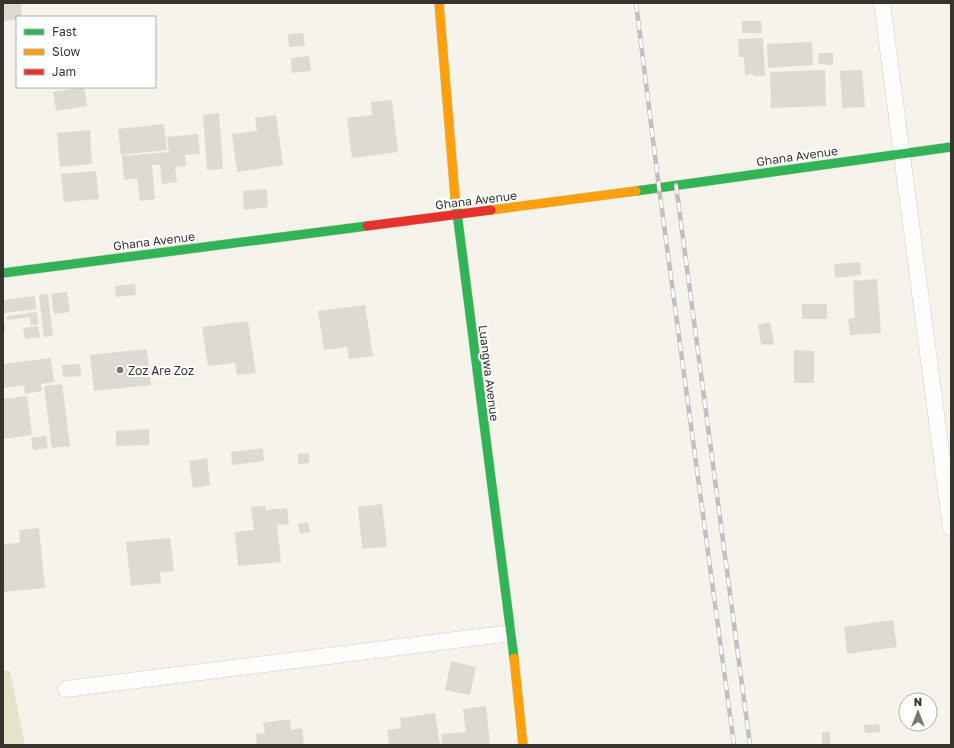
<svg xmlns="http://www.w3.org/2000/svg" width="954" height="748" font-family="'Golos Text',sans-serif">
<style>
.green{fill:#e7e2ca}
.building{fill:#dcdad3}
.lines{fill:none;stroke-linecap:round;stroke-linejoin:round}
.street-casing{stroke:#cfcec7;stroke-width:17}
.fast-casing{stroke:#cfcec7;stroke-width:10}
.slow-casing{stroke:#cfcec7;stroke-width:10}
.jam-casing{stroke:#cfcec7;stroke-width:10}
.street{stroke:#fefdfc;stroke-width:16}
.fast{stroke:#30b455;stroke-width:9}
.slow{stroke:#ff9f0a;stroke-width:9}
.jam{stroke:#e5322d;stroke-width:9}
.rail-casing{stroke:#c1c0be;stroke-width:4.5}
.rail{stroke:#fff;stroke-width:3;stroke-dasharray:9;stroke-linecap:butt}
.poi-dot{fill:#78776f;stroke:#fff;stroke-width:1.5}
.labels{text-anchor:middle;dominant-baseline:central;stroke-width:4;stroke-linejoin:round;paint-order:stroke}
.street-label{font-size:12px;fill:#35342d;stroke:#fff}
.poi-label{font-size:12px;fill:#35342d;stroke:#fff;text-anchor:start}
</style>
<rect width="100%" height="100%" fill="#f5f3ea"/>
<path class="green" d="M3,670l7,1 15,74h-22z"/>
<path class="building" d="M3,3h18l1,14h-5v3l-14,1z
M742,21h19l1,12h-20z
M303,33l2,13 -16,1 -1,-13z
M763,38l2,38h-12v-2l-8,1 -1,-18h-5l-1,-18z
M812,42l1,23 -45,3 -1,-24z
M819,53h14v12l-15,-1z
M309,56l2,15 -19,2 -1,-15z
M825,70l1,36 -55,2 -1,-36z
M862,70l3,37 -23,1 -2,-37z
M84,87l3,19 -31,5 -3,-19z
M392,100l6,52 -46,6 -5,-40 25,-3 -1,-13z
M219,113l4,56 -16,1 -4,-55z
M276,115l7,50 -46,7 -5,-38 25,-3 -2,-13z
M164,124l3,26 -46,5 -3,-26z
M90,130l2,34 -32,3 -3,-34z
M198,134l2,20 -15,1 1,11 -11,1 2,15 -15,2 -2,-19h-8l3,34 -15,2 -3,-23 -13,2 -2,-24 47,-4 -2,-15z
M96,171l3,28 -35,3 -3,-28z
M267,189l1,18 -24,3 -1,-19z
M860,262l1,13 -26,3 -1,-14z
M877,279l4,54 -31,2 -2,-16 7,-1 -2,-37z
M135,284l1,11 -20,2 -1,-11z
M67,292l3,20 -16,2 -3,-20z
M48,294l5,42 -9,1 -5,-42z
M35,296l1,13 -33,4v-13z
M802,304h25v15h-25z
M365,305l8,51 -24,3 -2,-12 -23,3 -6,-39z
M37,312l1,12 -7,1 -1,-8 -23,3v-4z
M3,318l3,13h-3z
M248,321l8,52 -19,2 -2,-12 -27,3 -6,-39z
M770,322l4,22 -5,1 -8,-1 -3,-19z
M38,326l2,11 -15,2 -2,-11z
M147,349l4,36 -57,6 -4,-36z
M794,350l20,1v32h-20z
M51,358l3,24 -13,2 1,7 -17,3 -1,-9 -21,3v-24z
M80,364l1,12 -18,1 -1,-12z
M62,384l8,62 -18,2 -8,-62z
M27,396l5,39 -29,4v-40z
M149,429v16l-33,1v-15z
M46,436l2,12 -15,2 -2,-12z
M263,448l1,13 -32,4 -1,-13z
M309,453v10l-11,1v-10z
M207,458l3,27 -17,3 -4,-27z
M382,504l5,43 -25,2 -4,-42z
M266,506l-1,4 22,-2 2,16 -12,1 4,37 -43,4 -3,-34 19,-2 -3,-23z
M308,522l2,10 -10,2 -2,-10z
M39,528l6,60 -42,4v-48l17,-1 -1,-13z
M170,538l4,33 -14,1 1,11 -30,3 -5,-44z
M893,620l4,27 -50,7 -3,-27z
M451,661l25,6 -6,28 -25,-5z
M486,706l4,39h-48l-1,-11 25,-2 -3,-23z
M435,713l5,32h-51l-2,-15 14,-2 -1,-10z
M290,719l1,11 11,-2 2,17h-47l-1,-11 9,-1 -2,-10z
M879,724l1,8 -15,1 -1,-8z
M822,732h8v12h-8z"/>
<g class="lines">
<g class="street-casing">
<path id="street" d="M882,3l69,525
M66,689l445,-56"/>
</g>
<g class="fast-casing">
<path id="fast" d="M636,191l315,-44
M455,197l59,461
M3,273l364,-47"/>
</g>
<g class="slow-casing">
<path id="slow" d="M439,3l16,194
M491,210l145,-19
M514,658l9,87"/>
</g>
<g class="jam-casing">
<path id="jam" d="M367,226l124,-16"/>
</g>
<use href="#street" class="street"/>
<use href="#fast" class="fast"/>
<use href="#slow" class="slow"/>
<use href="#jam" class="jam"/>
<g class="rail-casing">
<path id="rail" d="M636,3l23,185 75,557
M676,185l74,560"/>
</g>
<use href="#rail" class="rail"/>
</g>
<circle class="poi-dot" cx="120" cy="370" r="4"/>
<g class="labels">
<g class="street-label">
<text transform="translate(797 156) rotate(-8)">Ghana Avenue</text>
<text transform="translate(476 200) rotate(-7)">Ghana Avenue</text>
<text transform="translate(154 241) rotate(-7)">Ghana Avenue</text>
<text transform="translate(489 373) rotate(83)">Luangwa Avenue</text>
</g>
<g class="poi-label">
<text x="128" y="370">Zoz Are Zoz</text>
</g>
</g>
<rect width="954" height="748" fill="none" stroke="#35342d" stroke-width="8"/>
<rect x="16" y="16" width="140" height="72" fill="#ffffff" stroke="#aeaeab"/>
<rect x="24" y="29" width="20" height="6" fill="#30b455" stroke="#aeaeab"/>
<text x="52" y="36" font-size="12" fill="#35342d">Fast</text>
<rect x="24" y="49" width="20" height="6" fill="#ff9f0a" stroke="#aeaeab"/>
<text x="52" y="56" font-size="12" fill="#35342d">Slow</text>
<rect x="24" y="69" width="20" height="6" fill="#e5322d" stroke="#aeaeab"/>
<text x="52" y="76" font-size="12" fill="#35342d">Jam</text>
<g transform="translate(918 712)"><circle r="19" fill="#ffffff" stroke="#aeaeab"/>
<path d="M0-3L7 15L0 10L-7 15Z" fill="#78776f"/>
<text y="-6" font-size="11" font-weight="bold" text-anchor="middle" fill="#35342d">N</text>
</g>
</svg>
